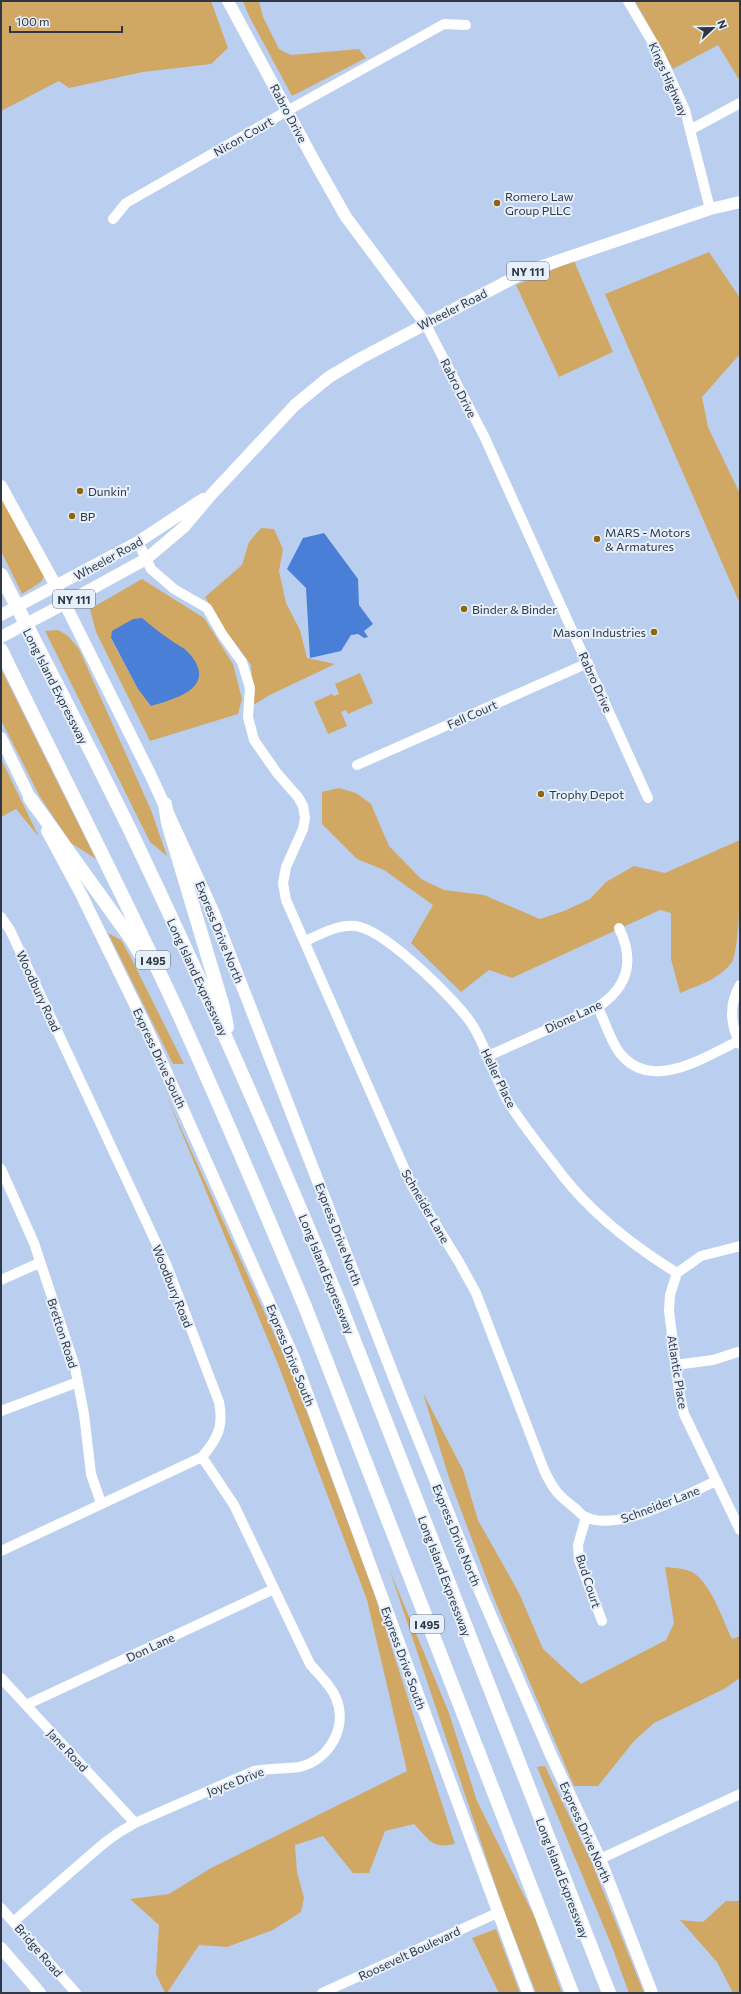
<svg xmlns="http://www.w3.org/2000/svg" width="741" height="1994" font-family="Commissioner,sans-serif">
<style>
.green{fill:#d0a864;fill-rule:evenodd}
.water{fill:#497fd7}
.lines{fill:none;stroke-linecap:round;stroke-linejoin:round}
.minor{stroke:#fff;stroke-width:10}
.major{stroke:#fff;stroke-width:12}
.highway{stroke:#fff;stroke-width:14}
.poi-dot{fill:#8f660b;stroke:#e6effc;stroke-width:1.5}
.labels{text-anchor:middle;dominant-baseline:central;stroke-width:4;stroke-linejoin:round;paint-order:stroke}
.shield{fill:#e6effc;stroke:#666e7b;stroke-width:1}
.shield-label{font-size:11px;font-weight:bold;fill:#2f3744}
.street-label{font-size:12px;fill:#2f3744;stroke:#e6effc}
.poi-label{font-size:12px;fill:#2f3744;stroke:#e6effc;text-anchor:start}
</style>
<rect width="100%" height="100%" fill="#bacfef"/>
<path class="green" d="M1,1h210l17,47 -17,16 -68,8 -74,16 -10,-7 -58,30z
M243,1h16l4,16 16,32 12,6 68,-6 7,9 -74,38 -43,-80z
M635,1h105v80l-22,-36 -45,24z
M709,252l31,46v56l-38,43 6,30 32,67v110l-135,-310z
M574,261l39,91 -54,25 -43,-92z
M1,496l43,80 -3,6 -19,12 -21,-43z
M261,528l13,1 9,20 -4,22 7,32 14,27 7,28 28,6 -65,31 -17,10 -2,-40 -30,-40 -16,-28 37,-32 7,-23z
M142,579l62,39 29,46 9,35 -4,15 -88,27 -54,-109 -6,-23zM111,639l60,2 18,11 -51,37z
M58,630l10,6 11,13 72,161 16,46 -17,-14 -105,-211z
M1,669l95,190 -25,-16 -31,-46 -39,-77z
M360,673l13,30 -25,11 -2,-4 -5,2 6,14 -19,8 -14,-32 18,-8 2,2 5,-2 -4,-10z
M1,759l38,78 -23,-28 -15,8z
M339,788l17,5 15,11 18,42 32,33 23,11 40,5 56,24 24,-8 26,-12 16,-17 28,-16 31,7 75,-33c0,24 1,105 -8,122 -12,17 -35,24 -52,31l-9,-34v-46l-11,-3 -148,68 -23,-8 -28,22 -50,-49 22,-38 -49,-35 -27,-11 -35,-35v-32z
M108,933l13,7 9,16 54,108h-11z
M166,1095l129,285 79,213 81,251c-24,5 -25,-4 -41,-20l-29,7 -16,42h-16l-30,-37 -28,9 2,27 7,26 -3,14 -28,18 -46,17 -28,-2 -32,48h-2l-9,-19 3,-49 -29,-26 39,-5 42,-26 196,-97 -40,-171 -89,-236z
M423,1393l40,77 15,50 41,73 24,56 38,35 85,-44 8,-17 -9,-56c9,1 23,1 30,7 17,12 28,47 37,65l8,-3v42l-16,11 -70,34 -20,18 -36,45h-24l-79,-185 -46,-123z
M390,1571l59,142 28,88 57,115 28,77h-26l-33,-85z
M545,1766l47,97 52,130h-15l-18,-49 -74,-177z
M726,1901h14v92h-7l-16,-31 -37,-42 23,2z
M496,1929l24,64h-21l-27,-55z"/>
<path class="water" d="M324,533l34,46 1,26 14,19 -9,7 4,6 -4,1 -6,-4 -7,1 -10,16 -31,7 -4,-70 -19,-19 16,-31z
M142,618c10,8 19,16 30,23 5,4 13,7 17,12 29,34 -11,45 -38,53l-13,-17 -27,-51 1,-7 21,-12z"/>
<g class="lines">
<path class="minor" d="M628,1l32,54 25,55 25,99
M690,130l50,-27
M113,219l13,-16 161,-92 157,-87 22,1
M425,323l59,113 164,362
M138,542l13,27 23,20 33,19 15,26 20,28 8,26 -2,29 6,23 23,33 21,24 5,9 2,12 -2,11 -17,38 -3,16 3,17 126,286 47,76 17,31 68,177c10,21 14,25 32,39 3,3 6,7 10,8 32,16 99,-22 130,-36
M357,765l231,-102
M1,917l9,13 157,336 52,136c5,24 -1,36 -17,55l-201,94
M305,941c17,-7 36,-19 55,-14 28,7 97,73 113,99 14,23 21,50 34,74 16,26 37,51 55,75 31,40 73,72 115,98
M740,985c-11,19 -10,39 0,59
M598,1007c6,13 11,29 19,42 30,46 86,9 121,-8
M488,1056l110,-49c30,-20 37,-46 21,-79
M1,1169l33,74 41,124 9,47 7,60 10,29
M740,1246l-39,10 -24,17 -7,22 -1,16 10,80 5,23 56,116
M1,1280l38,-17
M675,1365l38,-5 25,-8
M1,1411l77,-29
M586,1517l-8,28 1,15 23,61
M1,1678l134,145
M26,1705l248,-116
M600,1859l140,-65
M1,1908l75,85
M13,1922l90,-78 15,-11 17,-10 119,-52c15,-3 32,-2 45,-4 31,-7 49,-41 37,-69 -5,-13 -17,-23 -26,-34l-76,-159 -32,-48
M322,1993l175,-80"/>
<path class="major" d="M228,1l89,165 29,51 79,106
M1,486l55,100 95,190 62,135 186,479 81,201 71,164 49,104 52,134
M1,615l137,-73 65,-43
M1,637l63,-33 82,-45 38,-32 27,-32 84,-90 34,-28 32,-19 164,-86 185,-63 30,-7
M1,738l33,68
M47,831l34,63 66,135 147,329 234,635
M1,1948l39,45"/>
<path class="highway" d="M1,575c43,85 88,171 130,257 73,153 141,308 206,465l272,696
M1,650c58,119 119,237 175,358 45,99 88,200 130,301l266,684
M30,798l102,142 9,15
M165,804l3,19 55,184 4,20"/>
</g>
<g class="poi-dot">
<circle cx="497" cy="203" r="4"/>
<circle cx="80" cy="491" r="4"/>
<circle cx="72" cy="516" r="4"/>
<circle cx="597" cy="539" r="4"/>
<circle cx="464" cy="609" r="4"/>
<circle cx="654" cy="632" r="4"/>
<circle cx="541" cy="794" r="4"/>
</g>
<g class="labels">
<g class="shield">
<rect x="507" y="262" width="42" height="18" rx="3"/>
<rect x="53" y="590" width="42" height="18" rx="3"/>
<rect x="136" y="951" width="34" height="18" rx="3"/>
<rect x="410" y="1615" width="34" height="18" rx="3"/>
</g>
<g class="shield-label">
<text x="528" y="271">NY 111</text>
<text x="74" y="599">NY 111</text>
<text x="153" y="960">I 495</text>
<text x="427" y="1624">I 495</text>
</g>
<g class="street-label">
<text transform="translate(669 79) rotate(66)">Kings Highway</text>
<text transform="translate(289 113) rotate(62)">Rabro Drive</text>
<text transform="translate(243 136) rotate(-30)">Nicon Court</text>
<text transform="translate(452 309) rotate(-27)">Wheeler Road</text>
<text transform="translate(459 388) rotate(63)">Rabro Drive</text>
<text transform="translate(108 558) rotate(-29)">Wheeler Road</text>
<text transform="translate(596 682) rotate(66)">Rabro Drive</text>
<text transform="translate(56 686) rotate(63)">Long Island Expressway</text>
<text transform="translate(472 714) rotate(-24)">Fell Court</text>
<text transform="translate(220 932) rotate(68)">Express Drive North</text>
<text transform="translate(198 977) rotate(65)">Long Island Expressway</text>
<text transform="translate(39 991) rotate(65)">Woodbury Road</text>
<text transform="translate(573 1016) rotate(-25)">Dione Lane</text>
<text transform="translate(160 1058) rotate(65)">Express Drive South</text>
<text transform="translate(499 1078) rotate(64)">Heller Place</text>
<text transform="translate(426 1206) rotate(60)">Schneider Lane</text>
<text transform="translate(339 1234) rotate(69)">Express Drive North</text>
<text transform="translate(327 1274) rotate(68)">Long Island Expressway</text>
<text transform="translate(173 1286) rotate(68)">Woodbury Road</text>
<text transform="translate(63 1333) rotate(72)">Bretton Road</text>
<text transform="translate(291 1355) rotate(68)">Express Drive South</text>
<text transform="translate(678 1372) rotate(81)">Atlantic Place</text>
<text transform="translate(660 1504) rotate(-21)">Schneider Lane</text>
<text transform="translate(457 1535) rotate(68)">Express Drive North</text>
<text transform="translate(445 1576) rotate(69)">Long Island Expressway</text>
<text transform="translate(589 1581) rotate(72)">Bud Court</text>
<text transform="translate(150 1647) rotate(-25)">Don Lane</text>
<text transform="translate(404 1658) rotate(70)">Express Drive South</text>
<text transform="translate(68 1750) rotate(47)">Jane Road</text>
<text transform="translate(235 1781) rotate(-21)">Joyce Drive</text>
<text transform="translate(586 1832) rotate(66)">Express Drive North</text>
<text transform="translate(563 1878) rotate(69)">Long Island Expressway</text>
<text transform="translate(39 1950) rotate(49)">Bridge Road</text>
<text transform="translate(409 1953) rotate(-25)">Roosevelt Boulevard</text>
</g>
<g class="poi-label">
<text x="505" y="196">Romero Law<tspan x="505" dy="14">Group PLLC</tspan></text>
<text x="88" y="491">Dunkin'</text>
<text x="80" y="516">BP</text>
<text x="605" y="532">MARS - Motors<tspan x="605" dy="14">&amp; Armatures</tspan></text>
<text x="472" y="609">Binder &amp; Binder</text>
<text x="646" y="632" text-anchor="end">Mason Industries</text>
<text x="549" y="794">Trophy Depot</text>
</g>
</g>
<rect width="741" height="1994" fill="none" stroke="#2f3744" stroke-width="4"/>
<g transform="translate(713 28) rotate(68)" stroke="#e6effc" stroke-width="3" paint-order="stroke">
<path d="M0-3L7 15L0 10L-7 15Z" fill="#2f3744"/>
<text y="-6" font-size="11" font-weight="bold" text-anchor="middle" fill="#2f3744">N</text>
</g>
<path d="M10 26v6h112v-6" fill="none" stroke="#2f3744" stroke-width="2"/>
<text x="16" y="26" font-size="12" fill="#2f3744" stroke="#e6effc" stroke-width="3" paint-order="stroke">100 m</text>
</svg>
